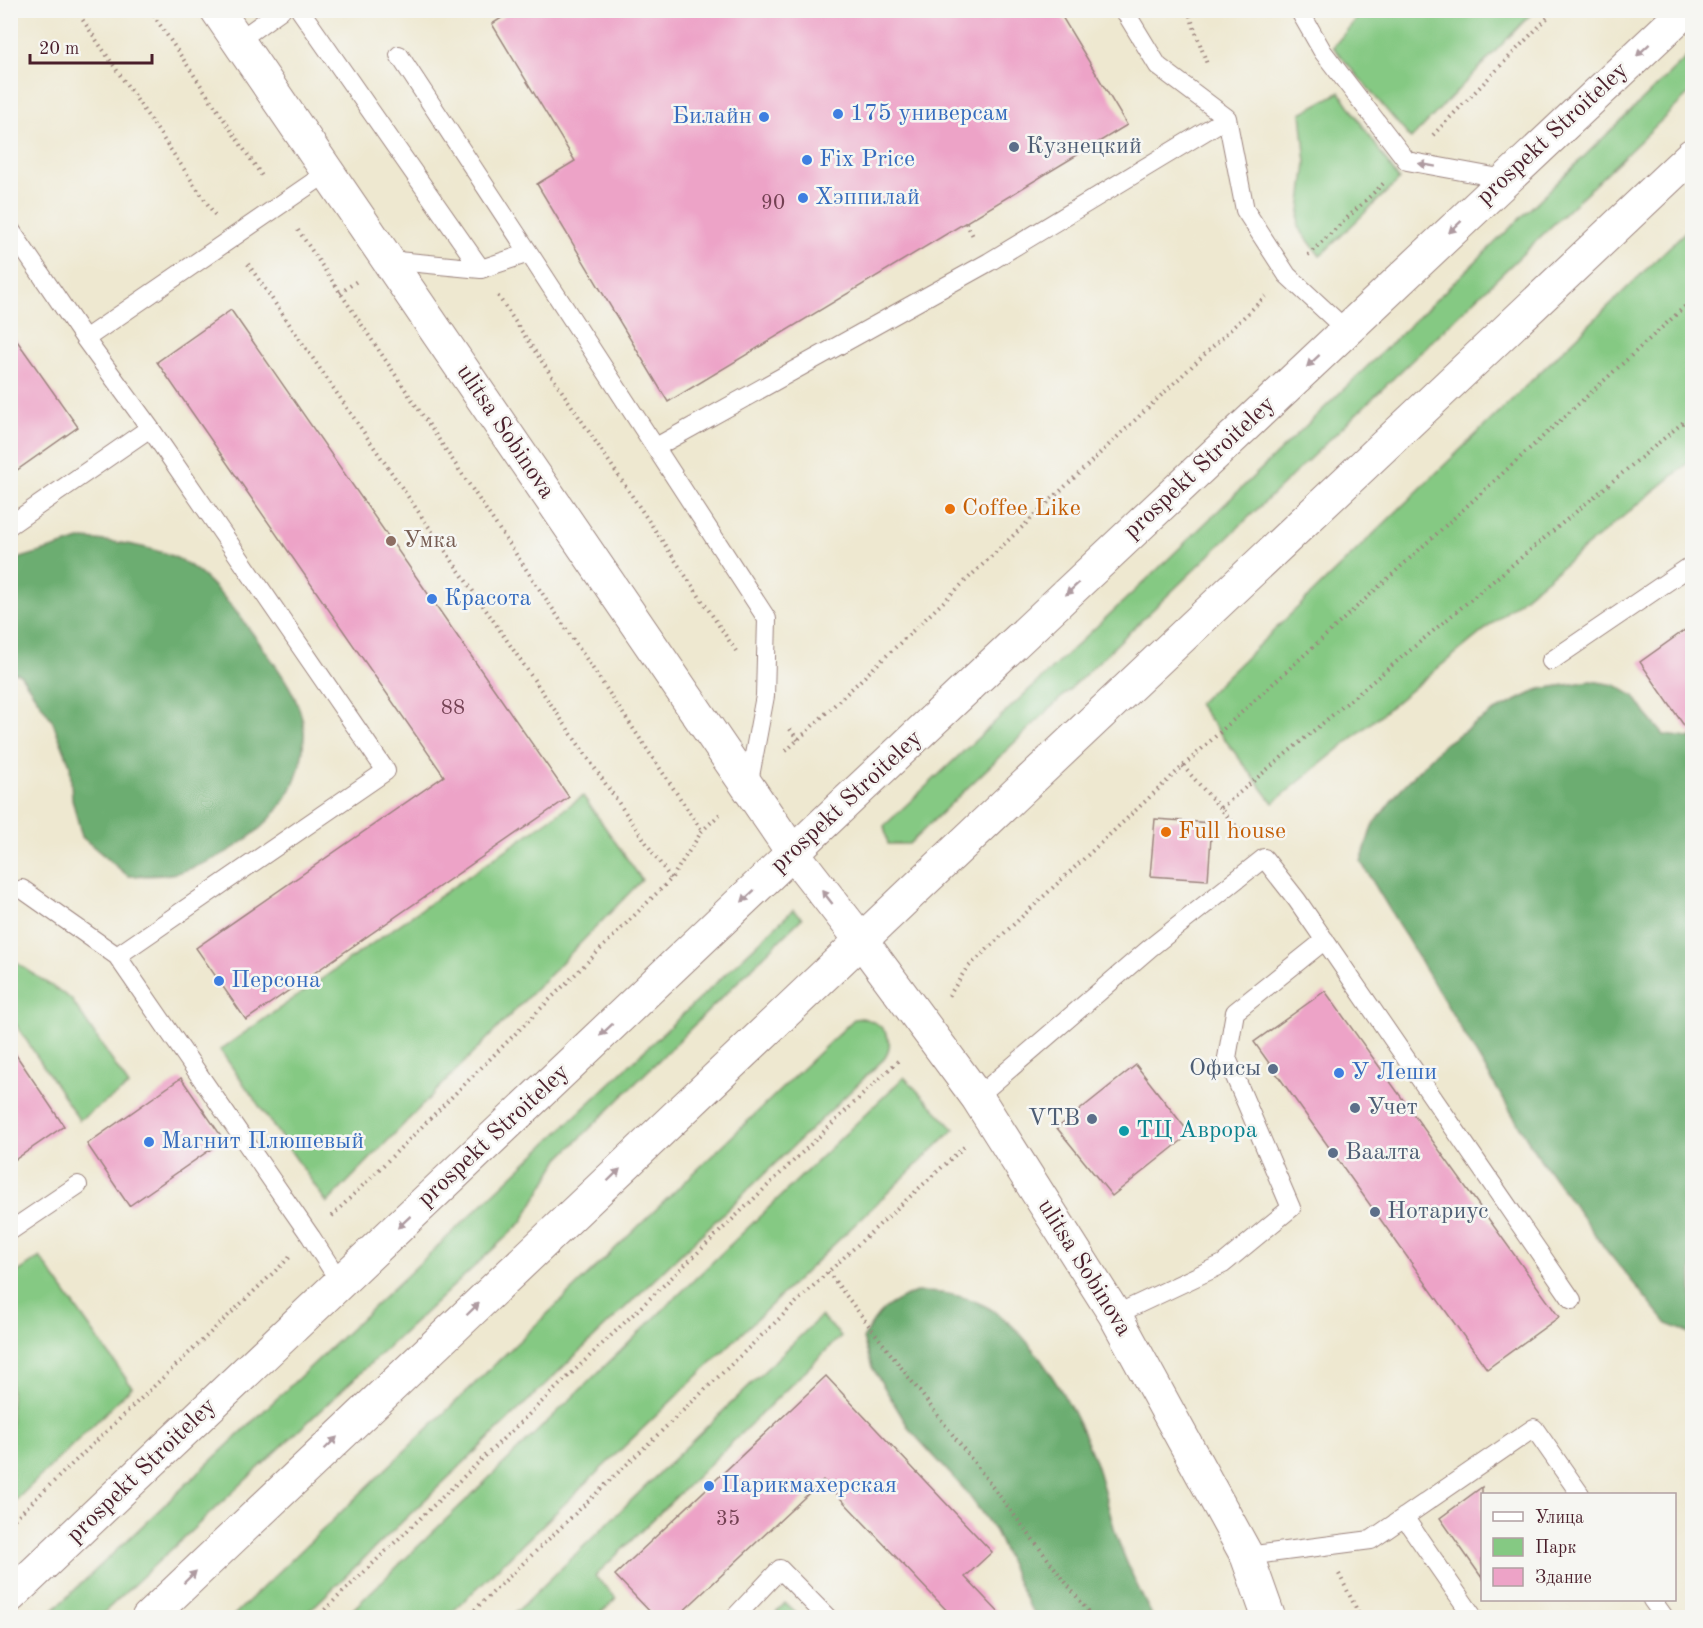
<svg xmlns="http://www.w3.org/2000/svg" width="1703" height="1628" font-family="'Old Standard TT',serif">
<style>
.green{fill:#85c983;stroke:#687457;stroke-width:1.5}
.forest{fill:#6cad71;stroke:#5b664e;stroke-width:1.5}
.building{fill:#eda3c7}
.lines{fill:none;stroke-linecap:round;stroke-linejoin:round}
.lane-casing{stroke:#9c847e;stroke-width:20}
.street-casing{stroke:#9c847e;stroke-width:35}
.primary-casing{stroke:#9c847e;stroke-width:35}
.path{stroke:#9c847e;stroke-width:4;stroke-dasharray:1.5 4.5;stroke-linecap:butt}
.lane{stroke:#fff;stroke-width:18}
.street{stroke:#fff;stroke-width:33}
.primary{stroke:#fff;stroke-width:33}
.oneway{fill:#ae9aa0}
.shop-dot{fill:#3f7fe0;stroke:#f6f6f2;stroke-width:2}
.service-dot{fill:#5c6f8a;stroke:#f6f6f2;stroke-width:2}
.food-dot{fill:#e8710a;stroke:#f6f6f2;stroke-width:2}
.education-dot{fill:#8d6e63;stroke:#f6f6f2;stroke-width:2}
.culture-dot{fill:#0f9aa8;stroke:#f6f6f2;stroke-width:2}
.labels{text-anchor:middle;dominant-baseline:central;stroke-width:5;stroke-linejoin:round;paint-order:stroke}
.number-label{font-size:21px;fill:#734052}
.shop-label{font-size:24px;fill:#366cbe;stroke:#f6f6f2;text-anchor:start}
.street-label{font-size:24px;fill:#4a1f2b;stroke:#f6f6f2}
.service-label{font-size:24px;fill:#4e5e75;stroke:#f6f6f2;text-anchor:start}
.food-label{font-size:24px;fill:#c56008;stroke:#f6f6f2;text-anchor:start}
.education-label{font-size:24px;fill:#785e54;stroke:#f6f6f2;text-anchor:start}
.culture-label{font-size:24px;fill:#0d838f;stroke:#f6f6f2;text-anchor:start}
</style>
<rect width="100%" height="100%" fill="#f6f6f2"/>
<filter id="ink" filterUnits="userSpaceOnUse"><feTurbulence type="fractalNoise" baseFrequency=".0167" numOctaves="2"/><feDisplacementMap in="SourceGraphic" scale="12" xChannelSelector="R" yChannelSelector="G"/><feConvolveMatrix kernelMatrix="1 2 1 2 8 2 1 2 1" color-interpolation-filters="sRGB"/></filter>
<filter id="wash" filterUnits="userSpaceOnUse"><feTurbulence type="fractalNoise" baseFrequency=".008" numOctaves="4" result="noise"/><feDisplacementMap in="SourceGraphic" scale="24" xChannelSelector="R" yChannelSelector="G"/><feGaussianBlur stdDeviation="1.35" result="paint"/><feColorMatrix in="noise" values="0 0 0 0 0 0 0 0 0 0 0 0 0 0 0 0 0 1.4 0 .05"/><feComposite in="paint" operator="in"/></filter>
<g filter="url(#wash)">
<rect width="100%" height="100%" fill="#eee8d0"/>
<path class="green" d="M1363,11v-1l171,1 -123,128 -78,-92z
M1692,52v39l-783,753h-21l-4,-18 276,-259z
M1340,92l59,88 -79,76 -22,-29 8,-64 -5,-50z
M1692,225v235l-419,343 -75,-99z
M583,796l59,84 -315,323 -107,-153z
M793,910l9,8 -243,241 -37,63 -423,395h-53z
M11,959l60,40 58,87 -50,34 -68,-103z
M862,1018c20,4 36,22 22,41l-581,558h-71l622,-598z
M904,1077l50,52 -507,488h-102z
M40,1257l92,130 -121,118v-228z
M821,1316l20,20 -246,240 21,22 -19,19h-86z
M785,1603l15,14h-28z"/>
<path class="forest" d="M83,539c30,2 61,6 89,17 30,11 63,53 81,78 20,28 48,61 51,96 1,6 -1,12 -1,18 -6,64 -64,105 -120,123 -16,6 -38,4 -55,5l-46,-39 -10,-38 -2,-34 -18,-45 -32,-46 -9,-2v-111z
M1591,681l24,4 19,11 12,18 18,21 25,3 3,-2v598l-25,-10 -60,-73 -72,-99 -174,-290 11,-36 27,-35 44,-46 50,-33 47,-23z
M916,1292c24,0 45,2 67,13 47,22 91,103 110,151 11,28 16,59 26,87 10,26 21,50 34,74h-115l-10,-12 -33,-74 -30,-41 -55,-60 -38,-63 -9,-28c15,-29 24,-35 53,-47z"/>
<g id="blocks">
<path class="building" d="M514,10h544l69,115 -459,277 -131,-218 38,-23 -83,-137z
M231,310l338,487 -323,223 -50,-72 248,-172 -287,-414z
M10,331l68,96 -68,48z
M1692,625v112l-52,-75z
M1155,819l57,4 -4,57 -58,-4z
M1325,991l234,326 -72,52 -233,-327z
M10,1046l54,80 -54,37z
M1136,1065l54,69 -78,62 -55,-68z
M181,1078l43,62 -95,66 -42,-62z
M826,1376l166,176 -27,25 38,40h-50l-130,-137 -146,137h-22l-40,-42z
M1482,1487v91l-42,-60z"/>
</g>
</g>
<g filter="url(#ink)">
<use href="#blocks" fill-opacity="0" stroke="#9c847e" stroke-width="1.5"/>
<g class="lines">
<g class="lane-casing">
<path id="lane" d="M300,10l181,259
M1124,10l34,56 69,52 18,92 42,65 59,55
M1299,10l24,42 84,109 98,18
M238,41l43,-31
M399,55l130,198
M10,229l75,110
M387,260l94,9 48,-16 238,366 -2,77 -17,91
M150,428l236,343 -269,185 194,281 29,45
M656,447l333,-185 238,-144
M10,525l140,-97 -65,-89 243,-167
M1551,661l141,-96
M22,889l95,67
M977,1097l173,-149 114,-90 33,42 275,400
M10,1231l68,-46
M1115,1315l108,-51 68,-56 -64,-150 8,-46 90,-72
M1404,1517l70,101
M1247,1556l124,-16 163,-112 46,66
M1652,1600l13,18
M734,1618l46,-49 48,49"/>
</g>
<g class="street-casing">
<path id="street" d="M217,10l576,843
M861,940l116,157 138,218 132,241 22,62"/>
</g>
<g class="primary-casing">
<path id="primary" d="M793,853l68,87
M10,1596l833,-791 843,-795
M148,1618l762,-724 782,-739"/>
</g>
<path class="path" d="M76,10l139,205
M150,10l114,169
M1188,10l19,54
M1433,135l122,-125
M966,223l7,13
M298,230l404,601
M1308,255l77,-73
M248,264l423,615
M340,293l17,-12
M498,296l238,355
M790,729l8,11
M786,751l480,-455
M1183,766l61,69
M1221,808l471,-393
M949,996l17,-27 217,-203 509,-466
M332,1216l339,-337 31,-48 18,-17
M828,1272l265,346
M10,1523l280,-266
M1339,1574l22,44
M316,1618l585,-560
M466,1618l362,-346 137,-126"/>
<use href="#lane" class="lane"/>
<use href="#street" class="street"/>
<use href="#primary" class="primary"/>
</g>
<defs><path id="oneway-solid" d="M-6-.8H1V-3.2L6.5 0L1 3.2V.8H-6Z" transform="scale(1.5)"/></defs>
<g class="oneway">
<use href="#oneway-solid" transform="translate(1643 50) rotate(137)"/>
<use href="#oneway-solid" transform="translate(1427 165) rotate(-170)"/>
<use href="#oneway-solid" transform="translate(1455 227) rotate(137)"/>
<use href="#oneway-solid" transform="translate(1313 361) rotate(137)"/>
<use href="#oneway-solid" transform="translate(1072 589) rotate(137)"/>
<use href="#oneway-solid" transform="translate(748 896) rotate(137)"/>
<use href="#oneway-solid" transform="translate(827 897) rotate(-128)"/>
<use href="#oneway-solid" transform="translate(606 1030) rotate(137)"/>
<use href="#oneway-solid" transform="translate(614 1175) rotate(-44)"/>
<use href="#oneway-solid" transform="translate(404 1222) rotate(137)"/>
<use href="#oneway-solid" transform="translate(473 1309) rotate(-44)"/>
<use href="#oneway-solid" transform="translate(331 1443) rotate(-44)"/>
<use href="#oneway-solid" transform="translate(190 1577) rotate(-44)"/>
</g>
</g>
<g class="shop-dot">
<circle cx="838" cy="114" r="6"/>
<circle cx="764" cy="117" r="6"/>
<circle cx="807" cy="160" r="6"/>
<circle cx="803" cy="198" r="6"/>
<circle cx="432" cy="599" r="6"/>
<circle cx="219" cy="981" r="6"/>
<circle cx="1339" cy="1073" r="6"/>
<circle cx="149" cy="1142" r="6"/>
<circle cx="709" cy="1486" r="6"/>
</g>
<g class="service-dot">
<circle cx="1014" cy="147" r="6"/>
<circle cx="1273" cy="1069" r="6"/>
<circle cx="1355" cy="1108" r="6"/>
<circle cx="1092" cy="1119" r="6"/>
<circle cx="1333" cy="1153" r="6"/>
<circle cx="1375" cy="1212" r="6"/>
</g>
<g class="food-dot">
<circle cx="950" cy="509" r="6"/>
<circle cx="1166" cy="832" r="6"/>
</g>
<circle class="education-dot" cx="391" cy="541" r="6"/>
<circle class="culture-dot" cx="1124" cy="1131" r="6"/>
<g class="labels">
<g class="number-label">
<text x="773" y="203">90</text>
<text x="453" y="708">88</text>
<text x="728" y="1519">35</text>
</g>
<g class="shop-label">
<text x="850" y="114">175 универсам</text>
<text x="752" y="117" text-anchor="end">Билайн</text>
<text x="819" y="160">Fix Price</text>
<text x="815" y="198">Хэппилай</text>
<text x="444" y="599">Красота</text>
<text x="231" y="981">Персона</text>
<text x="1351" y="1073">У Леши</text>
<text x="161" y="1142">Магнит Плюшевый</text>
<text x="721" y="1486">Парикмахерская</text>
</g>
<g class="street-label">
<text transform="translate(1553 134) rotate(-43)">prospekt Stroiteley</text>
<text transform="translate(505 432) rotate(56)">ulitsa Sobinova</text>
<text transform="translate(1200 468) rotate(-43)">prospekt Stroiteley</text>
<text transform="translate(847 802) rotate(-43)">prospekt Stroiteley</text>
<text transform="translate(494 1136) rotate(-43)">prospekt Stroiteley</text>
<text transform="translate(1084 1268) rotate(58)">ulitsa Sobinova</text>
<text transform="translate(142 1471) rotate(-44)">prospekt Stroiteley</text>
</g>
<g class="service-label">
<text x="1026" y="147">Кузнецкий</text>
<text x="1261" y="1069" text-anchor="end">Офисы</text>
<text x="1367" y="1108">Учет</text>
<text x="1080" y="1119" text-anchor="end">VTB</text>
<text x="1345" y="1153">Ваалта</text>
<text x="1387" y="1212">Нотариус</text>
</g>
<g class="food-label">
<text x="962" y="509">Coffee Like</text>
<text x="1178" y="832">Full house</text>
</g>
<g class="education-label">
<text x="403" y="541">Умка</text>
</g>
<g class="culture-label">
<text x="1136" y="1131">ТЦ Аврора</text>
</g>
</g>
<rect width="1703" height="1628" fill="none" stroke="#f6f6f2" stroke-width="36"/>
<rect x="1481" y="1493" width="195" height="108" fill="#f6f6f2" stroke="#b1a0a2" stroke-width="1.5"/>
<rect x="1493" y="1512" width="30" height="9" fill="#ffffff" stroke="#b1a0a2" stroke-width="1.5"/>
<text x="1535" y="1523" font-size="18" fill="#4a1f2b">Улица</text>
<rect x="1493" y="1538" width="30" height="18" fill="#85c983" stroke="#b1a0a2" stroke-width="1.5"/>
<text x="1535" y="1553" font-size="18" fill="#4a1f2b">Парк</text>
<rect x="1493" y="1568" width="30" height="18" fill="#eda3c7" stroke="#b1a0a2" stroke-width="1.5"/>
<text x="1535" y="1583" font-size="18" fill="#4a1f2b">Здание</text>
<path d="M30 54v9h122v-9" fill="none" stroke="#4a1f2b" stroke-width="3"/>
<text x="39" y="54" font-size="18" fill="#4a1f2b" stroke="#f6f6f2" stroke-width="4.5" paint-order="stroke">20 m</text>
</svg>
